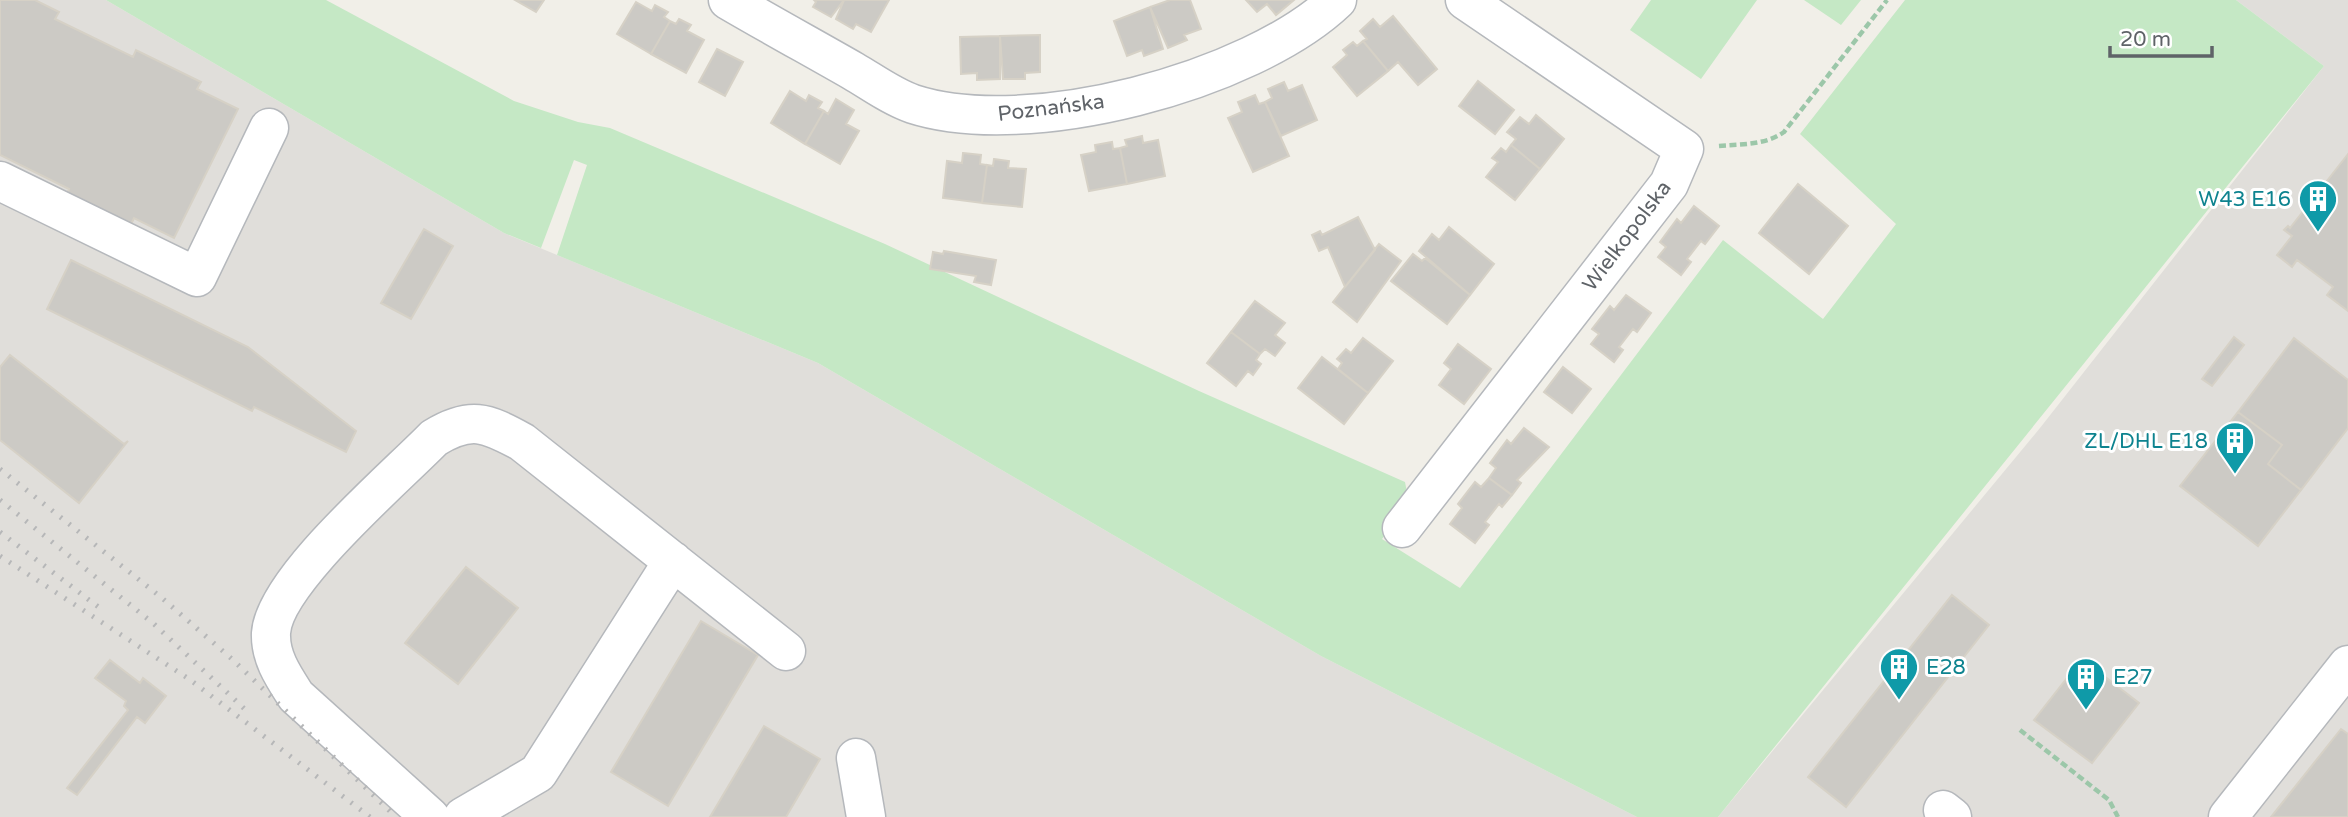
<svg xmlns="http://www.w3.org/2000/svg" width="2348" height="817" font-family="'Varela Round',sans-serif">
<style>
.industrial{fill:#e0deda}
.green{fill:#c5e8c5}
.building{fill:#cccac5;stroke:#d6d1c6;stroke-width:2}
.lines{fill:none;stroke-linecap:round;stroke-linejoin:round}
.minor-casing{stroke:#b5b8bc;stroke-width:41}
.path{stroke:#9cc7a9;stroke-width:4.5;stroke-dasharray:7 3.5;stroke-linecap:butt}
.minor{stroke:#fff;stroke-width:38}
.rail{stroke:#b6b7b8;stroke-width:5;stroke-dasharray:2 9;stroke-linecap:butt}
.labels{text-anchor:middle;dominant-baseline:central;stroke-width:6;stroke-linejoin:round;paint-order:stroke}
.street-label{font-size:21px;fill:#5f6368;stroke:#fff}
.culture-label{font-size:21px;fill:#0d838f;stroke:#fff;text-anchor:end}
</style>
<rect width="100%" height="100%" fill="#f1efe8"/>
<path class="industrial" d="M0,0h106l398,233 314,130 503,293 316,161h-1637z
M2236,0h112v817h-630l322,-389 284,-362z"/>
<path class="green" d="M106,0h220l188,101 64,21 32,6 275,116 314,147 206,91 4,21 -27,36 78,49 263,-348 100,79 73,-95 -96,-90 105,-134h331l88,66 -606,751h-81l-316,-161 -503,-293 -261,-108 30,-90 -13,-5 -33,88 -37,-15z
M1651,0h106l-56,79 -71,-49z
M1804,0h57l-20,25z"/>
<path class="building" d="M0,0h35l24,12 -4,7 78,38 3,-7 65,32 -4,7 41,20 -64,129 -40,-20 -7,15 -65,-31 7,-13 -69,-34z
M515,0h29l-8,12z
M814,0h30l-13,17 -18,-10 3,-5z
M844,0h45l-18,32 -15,-8 -3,5 -17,-10z
M1170,0h20l11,29 -17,6 3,5 -19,8 -18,-41z
M1246,0h48l-18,15 -9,-11 -10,8z
M636,2l16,9 3,-6 13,7 -4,5 6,4 -19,33 -34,-20z
M1150,7l13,42 -19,7 -2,-6 -15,6 -13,-35z
M1393,16l44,53 -19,16 -20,-23 -10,9 -25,-30 4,-2 -7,-8 13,-12 7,8z
M679,19l12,6 -4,6 17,9 -18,33 -35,-19 19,-33 6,3z
M1040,35v37l-15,1v6h-22l-3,-43z
M1000,36v43l-23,1v-7l-16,1 -1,-37z
M1363,41l25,30 -31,25 -24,-29 14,-12 -4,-5 10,-8 4,4z
M717,49l26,13 -18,34 -26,-14z
M1478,81l36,29 -19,24 -36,-28z
M1284,82l4,9 14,-6 15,35 -36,16 -16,-34 7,-4 -4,-9z
M790,91l16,10 3,-6 13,7 -4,6 6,3 -19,33 -34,-21z
M1255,95l4,9 6,-2 24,54 -36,16 -25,-54 14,-6 -4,-10z
M836,99l18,11 -8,14 13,7 -19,33 -35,-20 19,-33 4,3z
M1536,115l28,24 -24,30 -29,-24 5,-6 -9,-7 13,-15 9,7z
M1142,136l1,7 15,-3 7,36 -38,8 -7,-36 7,-2 -2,-6z
M1112,142l1,7 7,-1 7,36 -38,7 -8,-36 15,-3 -1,-7z
M1511,145l29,24 -25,31 -29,-23 12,-15 -6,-4 9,-10 5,4z
M963,153l18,2 -1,9 7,1 -5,38 -39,-5 4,-37 15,2z
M2348,154v157l-21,-16 6,-8 -36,-27 -5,7 -15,-12 15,-19 -8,-6 4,-4 2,2z
M994,159l15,2 -1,7 18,1 -4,38 -40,-4 5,-38 6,1z
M1798,184l50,42 -39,48 -50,-41z
M1694,206l25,20 -14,18 -4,-3 -14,18 4,3 -10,13 -23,-18 8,-10 -6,-5 17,-23 4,4z
M1358,217l17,33 -30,37 -17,-40 -9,4 -7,-16 8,-4 2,4z
M1449,227l45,37 -24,31 -51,-44 13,-17 7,6z
M424,229l29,17 -42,73 -30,-16z
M1379,244l22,17 -44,61 -24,-20z
M944,251l52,9 -5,25 -17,-3 2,-6 -46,-7 3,-17 10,2z
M1413,254l9,7 3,-3 45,37 -23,29 -56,-43z
M71,260l177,87 108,84 -10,21 -92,-45 -2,4 -205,-102z
M1626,295l25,18 -14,19 -4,-3 -14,18 4,3 -9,12 -23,-18 8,-10 -7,-5 18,-23 4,4z
M1255,301l30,22 -10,12 10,8 -10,13 -10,-7 -5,5 -29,-22z
M1231,332l29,22 -4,6 5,4 -8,11 -5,-4 -12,15 -29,-23z
M2234,337l10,8 -32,41 -10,-7z
M1363,338l30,23 -25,32 -30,-24 4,-6 -5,-4 9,-10 5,4z
M2294,338l54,42v48l-47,62 -33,-26 14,-19 -44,-33z
M1458,344l33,25 -27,35 -25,-19 12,-16 -7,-6z
M10,355l114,89 4,-3 -49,62 -79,-63v-73z
M1322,357l46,36 -24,31 -46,-36z
M1563,367l28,22 -19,24 -28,-21z
M2238,412l44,33 -14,19 33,26 -43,56 -78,-60z
M1524,428l25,19 -32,33 4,3 -9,12 -23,-17 7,-10 -6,-5 17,-23 4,4z
M1489,478l23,17 -10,12 -3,-3 -14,18 4,3 -14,18 -25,-19 12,-16 -4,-4 17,-22 6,5z
M466,567l52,41 -60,76 -53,-41z
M1952,595l37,30 -143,182 -38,-30z
M701,621l57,34 -90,151 -57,-34z
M2082,659l57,44 -47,60 -58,-43z
M110,660l30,23 3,-5 23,18 -21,27 -8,-6 -60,78 -10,-7 61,-78 -4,-4 2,-5 -31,-23z
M764,726l56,33 -34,58h-76z
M2341,729l7,5v83h-77z"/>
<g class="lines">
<g class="minor-casing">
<path id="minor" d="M728,0c41,24 83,47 125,71 19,11 39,26 60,33 114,37 338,-22 424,-104
M0,181l197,96 72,-149
M1402,528l267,-344 15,-35 -219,-149
M856,758l10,59
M1943,810l9,7
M430,817l-134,-121c-13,-20 -26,-39 -25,-63 3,-52 124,-155 163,-195 36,-22 52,-16 88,4l264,209
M463,817l75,-44 135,-212
M2228,817l120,-152"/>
</g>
<path class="path" d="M1719,146c23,-2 47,-1 65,-14l103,-132
M2020,730l89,70 9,17"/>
<use href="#minor" class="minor"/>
<path class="rail" d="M0,469l162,129 71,62 163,157
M0,500l154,124 96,90
M0,532l101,77
M0,556l189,123 181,138"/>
</g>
<defs>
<g id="building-pin" transform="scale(2.0125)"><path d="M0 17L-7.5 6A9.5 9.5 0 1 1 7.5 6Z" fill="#0f9aa8" stroke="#fff"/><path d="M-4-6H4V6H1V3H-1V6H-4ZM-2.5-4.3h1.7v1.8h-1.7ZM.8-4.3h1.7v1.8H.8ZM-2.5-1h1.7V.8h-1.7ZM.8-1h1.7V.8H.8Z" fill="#fff"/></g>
</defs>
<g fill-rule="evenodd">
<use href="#building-pin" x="2318" y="199"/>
<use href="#building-pin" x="2235" y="441"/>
<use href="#building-pin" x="1899" y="667"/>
<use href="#building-pin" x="2086" y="677"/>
</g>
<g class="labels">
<g class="street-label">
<text transform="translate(1051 108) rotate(-7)">Poznańska</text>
<text transform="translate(1627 236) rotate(-53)">Wielkopolska</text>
</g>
<g class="culture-label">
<text x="2291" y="199">W43 E16</text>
<text x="2208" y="441">ZL/DHL E18</text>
<text x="1926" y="667" text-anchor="start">E28</text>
<text x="2113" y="677" text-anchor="start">E27</text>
</g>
</g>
<path d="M2110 46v10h102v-10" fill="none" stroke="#5f6368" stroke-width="3.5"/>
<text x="2120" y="46" font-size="21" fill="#5f6368" stroke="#ffffff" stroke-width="5" paint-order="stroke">20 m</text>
</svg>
